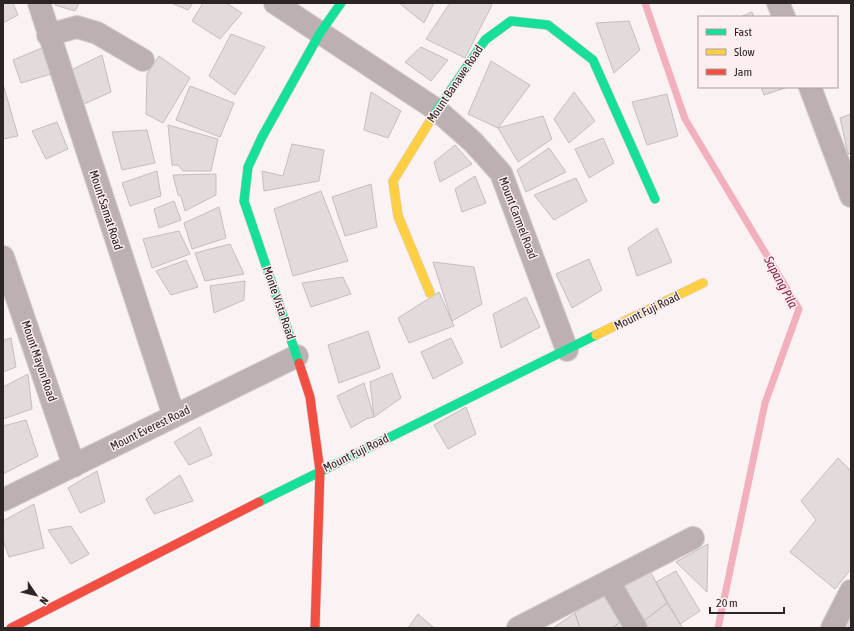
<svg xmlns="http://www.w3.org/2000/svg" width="854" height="631" font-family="'Asap Condensed',sans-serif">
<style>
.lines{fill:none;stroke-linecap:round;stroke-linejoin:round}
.stream{stroke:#f2b0bd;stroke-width:7}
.building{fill:#e2dadb;stroke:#c5bebf}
.street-casing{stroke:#d4cecf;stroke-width:24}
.fast-casing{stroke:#d4cecf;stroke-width:10}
.slow-casing{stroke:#d4cecf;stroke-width:10}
.jam-casing{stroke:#d4cecf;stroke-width:10}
.street{stroke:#bdb0b2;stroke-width:22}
.fast{stroke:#16e098;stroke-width:9}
.slow{stroke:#ffcf43;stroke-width:9}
.jam{stroke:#f24e42;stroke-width:9}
.labels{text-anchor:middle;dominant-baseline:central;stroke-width:3;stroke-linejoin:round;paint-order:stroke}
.street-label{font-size:12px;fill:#2c2526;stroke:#fdeef0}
.water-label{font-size:13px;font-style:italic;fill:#8c2243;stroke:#fdeef0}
</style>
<rect width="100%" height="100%" fill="#faf2f3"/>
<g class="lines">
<path class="stream" d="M645,3l40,116 114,190 -34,94 -47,225"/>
</g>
<path class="building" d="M3,3h10l5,12 -15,8z
M56,3h23l-4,8 -20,-6z
M171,3h22l-5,7z
M203,3h23l16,10 -22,26 -28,-18z
M399,3h35l-10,20z
M450,3h41l1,2 -27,53 -39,-19z
M752,12l2,5h-14z
M629,21l11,29 -26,23 -18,-50z
M231,34l34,13 -30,48 -26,-19z
M421,47l27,13 -17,21 -26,-19z
M42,48l9,26 -30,9 -8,-23z
M102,55l9,37 -27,12 -13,-34z
M159,56l31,22 -27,45 -17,-9 1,-40z
M491,61l39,24 -32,43 -30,-14z
M3,84l15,52 -15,3z
M190,86l44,17 -14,34 -44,-17z
M761,87h24v1l-21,7z
M371,92l30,19 -13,27 -24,-8z
M574,92l21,29 -26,22 -15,-24z
M667,94l11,42 -31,9 -15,-43z
M851,114v39l-3,1 -8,-36z
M543,116l9,23 -34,23 -20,-34z
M57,122l11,27 -22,10 -14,-28z
M168,125l50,14 -7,32h-28l-5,-6h-6z
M147,130l8,33 -33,7 -10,-38z
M603,138l11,25 -25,15 -14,-29z
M292,144l32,6 -5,31 -55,10 -2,-20 21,5z
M455,145l17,19 -32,18 -6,-20z
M549,148l17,24 -40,20 -9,-22z
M157,171l4,25 -31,10 -8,-23z
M216,174v21l-31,16 -4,-15 -3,-1 -5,-20z
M475,176l11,27 -24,9 -7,-23z
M576,178l11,23 -33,19 -20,-25z
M371,184l6,43 -32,9 -13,-39z
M321,191l27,70 -55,15 -19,-67z
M174,201l7,19 -22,8 -5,-19z
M219,207l7,31 -34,11 -8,-26z
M657,228l15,34 -35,14 -9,-28z
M179,231l11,23 -38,14 -9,-29z
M230,244l14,30 -39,7 -10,-28z
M589,259l13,31 -30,18 -16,-34z
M186,260l12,27 -27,8 -15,-24z
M433,262l41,5 8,37 -30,17z
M343,277l8,17 -40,13 -9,-24z
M245,281l-1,19 -30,13 -4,-27z
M439,292l15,34 -45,17 -11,-25z
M526,297l14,30 -39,21 -8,-34z
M368,331l12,37 -41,15 -11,-38z
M11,338l5,29 -13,5v-32z
M451,338l12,25 -30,16 -12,-27z
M392,373l9,25 -27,19 -4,-35z
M28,374l4,35 -29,10v-32z
M364,383l10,34 -8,2 -15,9 -14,-32z
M466,407l10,27 -28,15 -14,-24z
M26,420l12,36 -35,18v-48z
M200,427l12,28 -23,10 -15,-23z
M838,458l13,13v98l-16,20 -45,-37 26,-32 -15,-19z
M97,471l8,31 -25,11 -12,-25z
M180,475l13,26 -39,13 -8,-15z
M34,504l10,44 -35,9 -6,-17v-19z
M71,526l18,28 -18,10 -23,-34z
M708,544l-1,48 -31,-30z
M649,569l18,34 -31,24 -22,-40z
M676,571l24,40 -20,13 -24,-42z
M606,592l16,29 -11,7h-31l-5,-15z
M667,603l16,25h-47v-1z
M851,604v24h-12z
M575,613l5,15h-27z
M418,614l16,14h-26z
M622,621l4,7h-13z"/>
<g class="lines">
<g class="street-casing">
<path id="street" d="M39,3l135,413
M275,3l162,107 36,32 28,31 66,177
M778,3l6,14
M48,35l29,-8 20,6 46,27
M810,87l41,109
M3,257l71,209
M3,500l294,-144
M609,582l27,46
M518,628l175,-90
M832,628l19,-37"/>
</g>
<g class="fast-casing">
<path id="fast" d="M433,116l52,-76 26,-19 37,4 45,35 62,139
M299,363l-55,-162 4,-34 14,-30 58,-104 21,-30
M259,502l337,-167"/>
</g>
<g class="slow-casing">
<path id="slow" d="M430,293l-32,-77 -5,-35 40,-65
M596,335l107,-52"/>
</g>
<g class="jam-casing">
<path id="jam" d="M299,363l11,34 10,74 -5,157
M11,628l248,-126"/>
</g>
<use href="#street" class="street"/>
<use href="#fast" class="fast"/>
<use href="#slow" class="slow"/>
<use href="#jam" class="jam"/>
</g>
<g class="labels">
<g class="street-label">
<text transform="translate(455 84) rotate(-56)">Mount Banawe Road</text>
<text transform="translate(106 210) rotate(72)">Mount Samat Road</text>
<text transform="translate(518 218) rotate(69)">Mount Carmel Road</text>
<text transform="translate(279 303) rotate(71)">Monte Vista Road</text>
<text transform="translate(647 311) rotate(-26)">Mount Fuji Road</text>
<text transform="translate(39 361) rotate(71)">Mount Mayon Road</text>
<text transform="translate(150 428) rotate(-26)">Mount Everest Road</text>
<text transform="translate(356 453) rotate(-26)">Mount Fuji Road</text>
</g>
<g class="water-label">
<text transform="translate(781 282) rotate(62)">Sapang Pila</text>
</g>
</g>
<rect width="854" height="631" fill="none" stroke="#2c2526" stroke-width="8"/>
<rect x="698" y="16" width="140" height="72" fill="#fdeef0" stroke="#a99e9f"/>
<rect x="706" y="29" width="20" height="6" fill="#16e098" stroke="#a99e9f"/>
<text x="734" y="36" font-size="12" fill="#2c2526">Fast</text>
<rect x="706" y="49" width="20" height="6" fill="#ffcf43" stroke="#a99e9f"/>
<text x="734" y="56" font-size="12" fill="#2c2526">Slow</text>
<rect x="706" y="69" width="20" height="6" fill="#f24e42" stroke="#a99e9f"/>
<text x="734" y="76" font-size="12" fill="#2c2526">Jam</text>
<g transform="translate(36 595) rotate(125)" stroke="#fdeef0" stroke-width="3" paint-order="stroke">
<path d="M0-3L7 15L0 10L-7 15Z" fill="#2c2526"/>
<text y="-6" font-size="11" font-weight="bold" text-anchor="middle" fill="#2c2526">N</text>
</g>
<path d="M710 607v6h74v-6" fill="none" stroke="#2c2526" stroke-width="2"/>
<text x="716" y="607" font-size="12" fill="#2c2526" stroke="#fdeef0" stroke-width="3" paint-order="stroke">20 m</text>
</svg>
